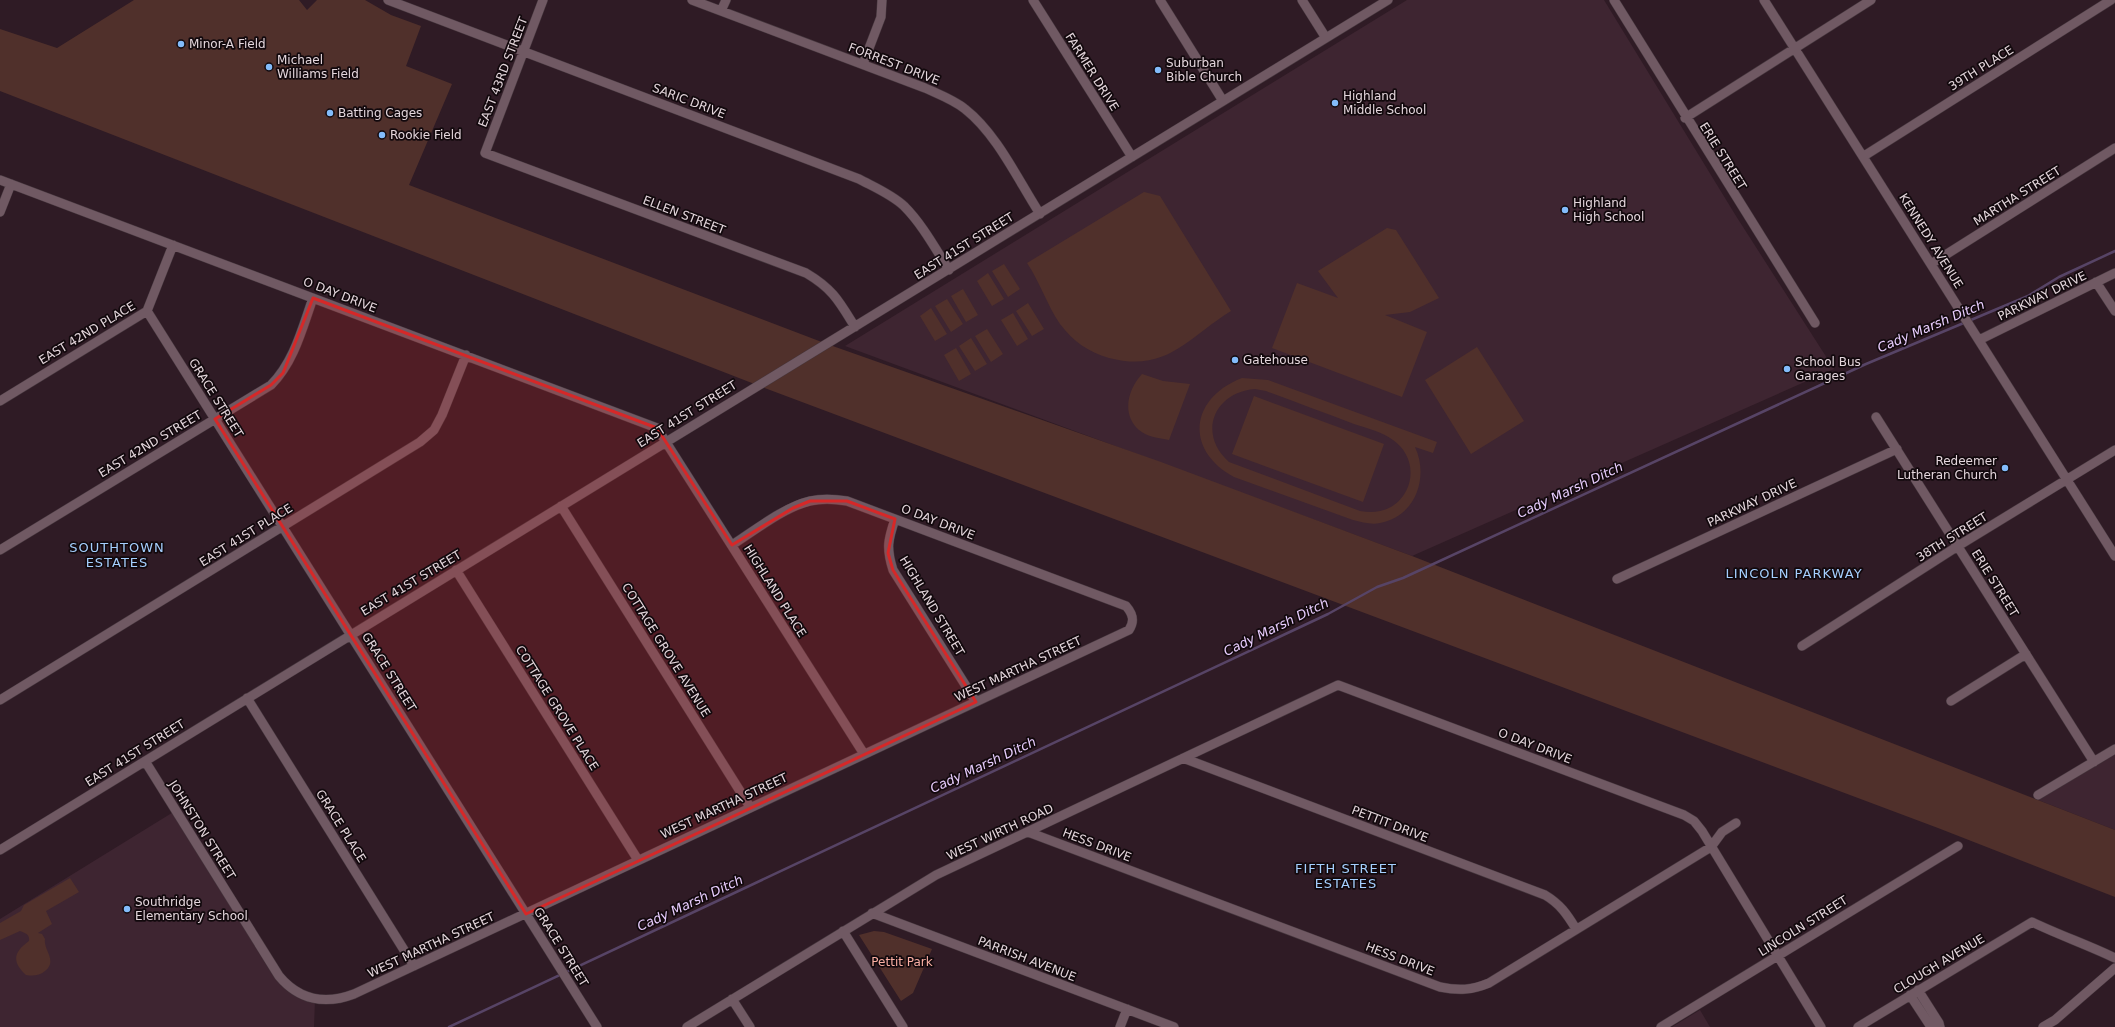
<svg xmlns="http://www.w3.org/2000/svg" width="2115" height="1027" font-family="'DejaVu Sans',sans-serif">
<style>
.built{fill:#3e2531}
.green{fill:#50302b;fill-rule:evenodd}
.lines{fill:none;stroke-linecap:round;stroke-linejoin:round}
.stream{stroke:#574466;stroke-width:2.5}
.minor-casing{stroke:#47383f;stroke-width:10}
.minor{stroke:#705963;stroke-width:9}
.marked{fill:#d62828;fill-opacity:0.2;stroke:#d62828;stroke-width:3;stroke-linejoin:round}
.poi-dot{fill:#83bcfb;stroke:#12090d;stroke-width:1.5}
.labels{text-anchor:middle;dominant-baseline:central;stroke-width:3.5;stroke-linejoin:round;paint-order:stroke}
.poi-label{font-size:12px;fill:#e4d6dc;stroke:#12090d;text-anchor:start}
.street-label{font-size:12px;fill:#e4d6dc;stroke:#12090d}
.park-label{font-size:12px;fill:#fbb0a4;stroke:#12090d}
.water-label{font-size:13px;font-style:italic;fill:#e9ceff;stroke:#12090d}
.neighbourhood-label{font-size:13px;letter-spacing:1px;fill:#a5cffe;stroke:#12090d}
</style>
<rect width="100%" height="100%" fill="#2f1b25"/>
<path class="built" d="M1407,0h197l132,216 98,153 -422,187 -567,-210z
M2115,752v78l-77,-30z
M175,811l104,165 36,24 -1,27h-314v-108z
M1700,1010l10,17h-38z"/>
<path class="green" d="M134,0h165l8,10 10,-10h48l26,15 30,11 -15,40 46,18 -43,101 418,159 334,118 251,94 703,274v67l-177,-69 -1181,-443 -757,-294v-62l57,19z
M1144,192l16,4 71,115c-44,27 -64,62 -122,47 -21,-6 -36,-17 -49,-34 -13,-19 -20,-42 -33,-61z
M1387,228l9,2 43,68 -29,14 -25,3 42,17 -25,65 -130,-49 25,-65 41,15 -20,-27z
M1004,264l16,25 -12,8 -16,-26z
M988,273l16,26 -12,7 -15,-25z
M963,289l15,26 -12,7 -15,-26z
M947,299l16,25 -12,8 -16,-26z
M1028,303l16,26 -12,7 -16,-25z
M931,308l16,26 -12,7 -15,-25z
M1013,313l15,26 -11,7 -16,-26z
M987,329l16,25 -12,8 -16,-26z
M971,338l16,26 -12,7 -16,-25z
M1477,347l47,74 -53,33 -46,-74z
M956,348l15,26 -12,7 -15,-26z
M1142,374l21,7 27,3 -21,56c-10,-2 -22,-3 -30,-10 -18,-16 -11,-41 3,-56z
M1242,378l26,2 169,62 -4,11 -18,-6c14,30 1,69 -35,76 -9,2 -18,-1 -27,-3l-119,-43c-50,-27 -44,-79 8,-99zM1255,389l11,2c29,11 59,22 88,33 12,4 29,8 39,16 19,13 23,38 10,56 -11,15 -27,18 -43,15l-131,-49c-32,-28 -15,-70 26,-73z
M1254,396l130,48 -21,58 -131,-48z
M70,878l9,14 -33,19 6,13 -14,9 4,1 3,5c-2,11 13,22 0,32 -6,5 -12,5 -19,4 -15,-14 -12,-23 3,-34 1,-6 -3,-8 -9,-10l-20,9v-17l21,-12 3,-6z
M874,931l10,1 48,17 -19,44 -12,8 -42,-66z"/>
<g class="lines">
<path class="stream" d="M449,1027l879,-413 49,-27 26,-9 463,-214 162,-68 31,-19 56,-26"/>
<g class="minor-casing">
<path id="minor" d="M388,0l471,179c15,8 32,15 45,27 18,18 31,42 45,64
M543,0l-58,153 321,120c27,16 33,28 49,54
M692,0l233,88c13,6 29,12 40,21 32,25 53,71 75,105
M1033,0l99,157
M1160,0l63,101
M1302,0l24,38
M1614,0l201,323
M1764,0l351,556
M721,11l5,-11
M863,64l18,-47 1,-17
M1685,118l186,-118
M1864,156l247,-156
M0,180l657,248 207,326
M0,212l11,-28
M1931,264l184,-116
M2096,282l19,29
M147,311l450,716
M1979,340l136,-67
M0,401l147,-90 26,-66
M1876,417l218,345
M561,506l189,301
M895,519c-7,21 -9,29 -2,51l83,132
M0,550l271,-165c23,-23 31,-56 42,-87
M456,570l182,290
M1617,579l280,-130
M1802,646l156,-100 157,-96
M247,698l167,268
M0,700l420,-258 14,-12 8,-15 24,-60
M1951,701l75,-47
M1183,758l362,137c15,9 22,19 31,34
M145,761l134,215c20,24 46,29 75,18l775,-364c6,-9 4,-16 -3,-24l-279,-105c-12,-2 -24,-3 -37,0 -26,6 -56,30 -78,44
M2038,795l77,-46
M1028,832l412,155c19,4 32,3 49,-4l222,-136 11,-15 14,-9
M0,850l1388,-850
M872,913l302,114
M843,931l60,96
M1918,990l21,33 1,4
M1910,995l21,32
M732,999l18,28
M687,1027l249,-152 402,-190 346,130 10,6 8,10 119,196
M1120,1027l7,-18
M1661,1027l297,-181
M1858,1027l174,-105c27,13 56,23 83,36
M2043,1027l12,-7 60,-52"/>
</g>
<use href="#minor" class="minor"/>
</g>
<path class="marked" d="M313,298l344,130 75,117 61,-37 17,-7h37l48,18 -7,34 5,17 83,132 -450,212 -311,-495 56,-34 12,-12z"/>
<g class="poi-dot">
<circle cx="181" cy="44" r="4"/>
<circle cx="269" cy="67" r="4"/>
<circle cx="1158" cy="70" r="4"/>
<circle cx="1335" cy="103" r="4"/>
<circle cx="330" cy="113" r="4"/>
<circle cx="382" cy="135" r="4"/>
<circle cx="1565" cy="210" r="4"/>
<circle cx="1235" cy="360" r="4"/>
<circle cx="1787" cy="369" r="4"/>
<circle cx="2005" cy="468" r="4"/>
<circle cx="127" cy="909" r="4"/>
</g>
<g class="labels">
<g class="poi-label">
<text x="189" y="44">Minor-A Field</text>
<text x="277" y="60">Michael<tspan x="277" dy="14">Williams Field</tspan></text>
<text x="1166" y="63">Suburban<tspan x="1166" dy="14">Bible Church</tspan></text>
<text x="1343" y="96">Highland<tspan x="1343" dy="14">Middle School</tspan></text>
<text x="338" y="113">Batting Cages</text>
<text x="390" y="135">Rookie Field</text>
<text x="1573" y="203">Highland<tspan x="1573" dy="14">High School</tspan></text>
<text x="1243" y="360">Gatehouse</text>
<text x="1795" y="362">School Bus<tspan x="1795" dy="14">Garages</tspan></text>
<text x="1997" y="461" text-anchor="end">Redeemer<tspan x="1997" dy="14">Lutheran Church</tspan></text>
<text x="135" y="902">Southridge<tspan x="135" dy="14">Elementary School</tspan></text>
</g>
<g class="street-label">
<text transform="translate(894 64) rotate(21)">FORREST DRIVE</text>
<text transform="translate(1981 68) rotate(-32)">39TH PLACE</text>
<text transform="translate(503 72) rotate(-69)">EAST 43RD STREET</text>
<text transform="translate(1092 72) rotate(58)">FARMER DRIVE</text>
<text transform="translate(689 101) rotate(21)">SARIC DRIVE</text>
<text transform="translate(1723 156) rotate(58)">ERIE STREET</text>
<text transform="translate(2017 196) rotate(-32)">MARTHA STREET</text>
<text transform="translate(684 215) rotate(21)">ELLEN STREET</text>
<text transform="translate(1931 241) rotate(58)">KENNEDY AVENUE</text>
<text transform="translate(964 246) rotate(-32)">EAST 41ST STREET</text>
<text transform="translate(340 295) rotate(21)">O DAY DRIVE</text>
<text transform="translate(2042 296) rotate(-26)">PARKWAY DRIVE</text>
<text transform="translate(87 333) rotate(-31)">EAST 42ND PLACE</text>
<text transform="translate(216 398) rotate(58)">GRACE STREET</text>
<text transform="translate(687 414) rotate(-32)">EAST 41ST STREET</text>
<text transform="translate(150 444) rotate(-31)">EAST 42ND STREET</text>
<text transform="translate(1752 503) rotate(-25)">PARKWAY DRIVE</text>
<text transform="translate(938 522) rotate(21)">O DAY DRIVE</text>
<text transform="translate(246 535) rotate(-32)">EAST 41ST PLACE</text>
<text transform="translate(1952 537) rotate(-32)">38TH STREET</text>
<text transform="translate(411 583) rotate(-31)">EAST 41ST STREET</text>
<text transform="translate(1995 583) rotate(58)">ERIE STREET</text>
<text transform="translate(775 591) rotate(58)">HIGHLAND PLACE</text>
<text transform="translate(932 606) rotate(59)">HIGHLAND STREET</text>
<text transform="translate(666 650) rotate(58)">COTTAGE GROVE AVENUE</text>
<text transform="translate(1018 669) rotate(-25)">WEST MARTHA STREET</text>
<text transform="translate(389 672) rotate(58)">GRACE STREET</text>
<text transform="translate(557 708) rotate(58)">COTTAGE GROVE PLACE</text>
<text transform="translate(1535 746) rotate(21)">O DAY DRIVE</text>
<text transform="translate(135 753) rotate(-32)">EAST 41ST STREET</text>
<text transform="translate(724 806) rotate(-25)">WEST MARTHA STREET</text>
<text transform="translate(1390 824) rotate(21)">PETTIT DRIVE</text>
<text transform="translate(341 826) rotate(58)">GRACE PLACE</text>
<text transform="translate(202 830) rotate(58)">JOHNSTON STREET</text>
<text transform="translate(1000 832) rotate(-25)">WEST WIRTH ROAD</text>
<text transform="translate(1097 845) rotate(21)">HESS DRIVE</text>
<text transform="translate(1803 926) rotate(-32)">LINCOLN STREET</text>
<text transform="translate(431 945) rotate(-25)">WEST MARTHA STREET</text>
<text transform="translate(561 947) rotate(58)">GRACE STREET</text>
<text transform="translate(1027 959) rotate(21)">PARRISH AVENUE</text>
<text transform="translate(1400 959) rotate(21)">HESS DRIVE</text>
<text transform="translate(1939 964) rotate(-31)">CLOUGH AVENUE</text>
</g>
<g class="park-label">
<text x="902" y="962">Pettit Park</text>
</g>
<g class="water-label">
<text transform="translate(1931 326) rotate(-23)">Cady Marsh Ditch</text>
<text transform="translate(1570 490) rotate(-25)">Cady Marsh Ditch</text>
<text transform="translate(1276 627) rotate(-26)">Cady Marsh Ditch</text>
<text transform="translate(983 765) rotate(-25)">Cady Marsh Ditch</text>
<text transform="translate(690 903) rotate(-25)">Cady Marsh Ditch</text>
</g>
<g class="neighbourhood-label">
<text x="117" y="547">SOUTHTOWN<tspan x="117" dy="15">ESTATES</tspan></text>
<text x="1794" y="573">LINCOLN PARKWAY</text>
<text x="1346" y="868">FIFTH STREET<tspan x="1346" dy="15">ESTATES</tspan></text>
</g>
</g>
</svg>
